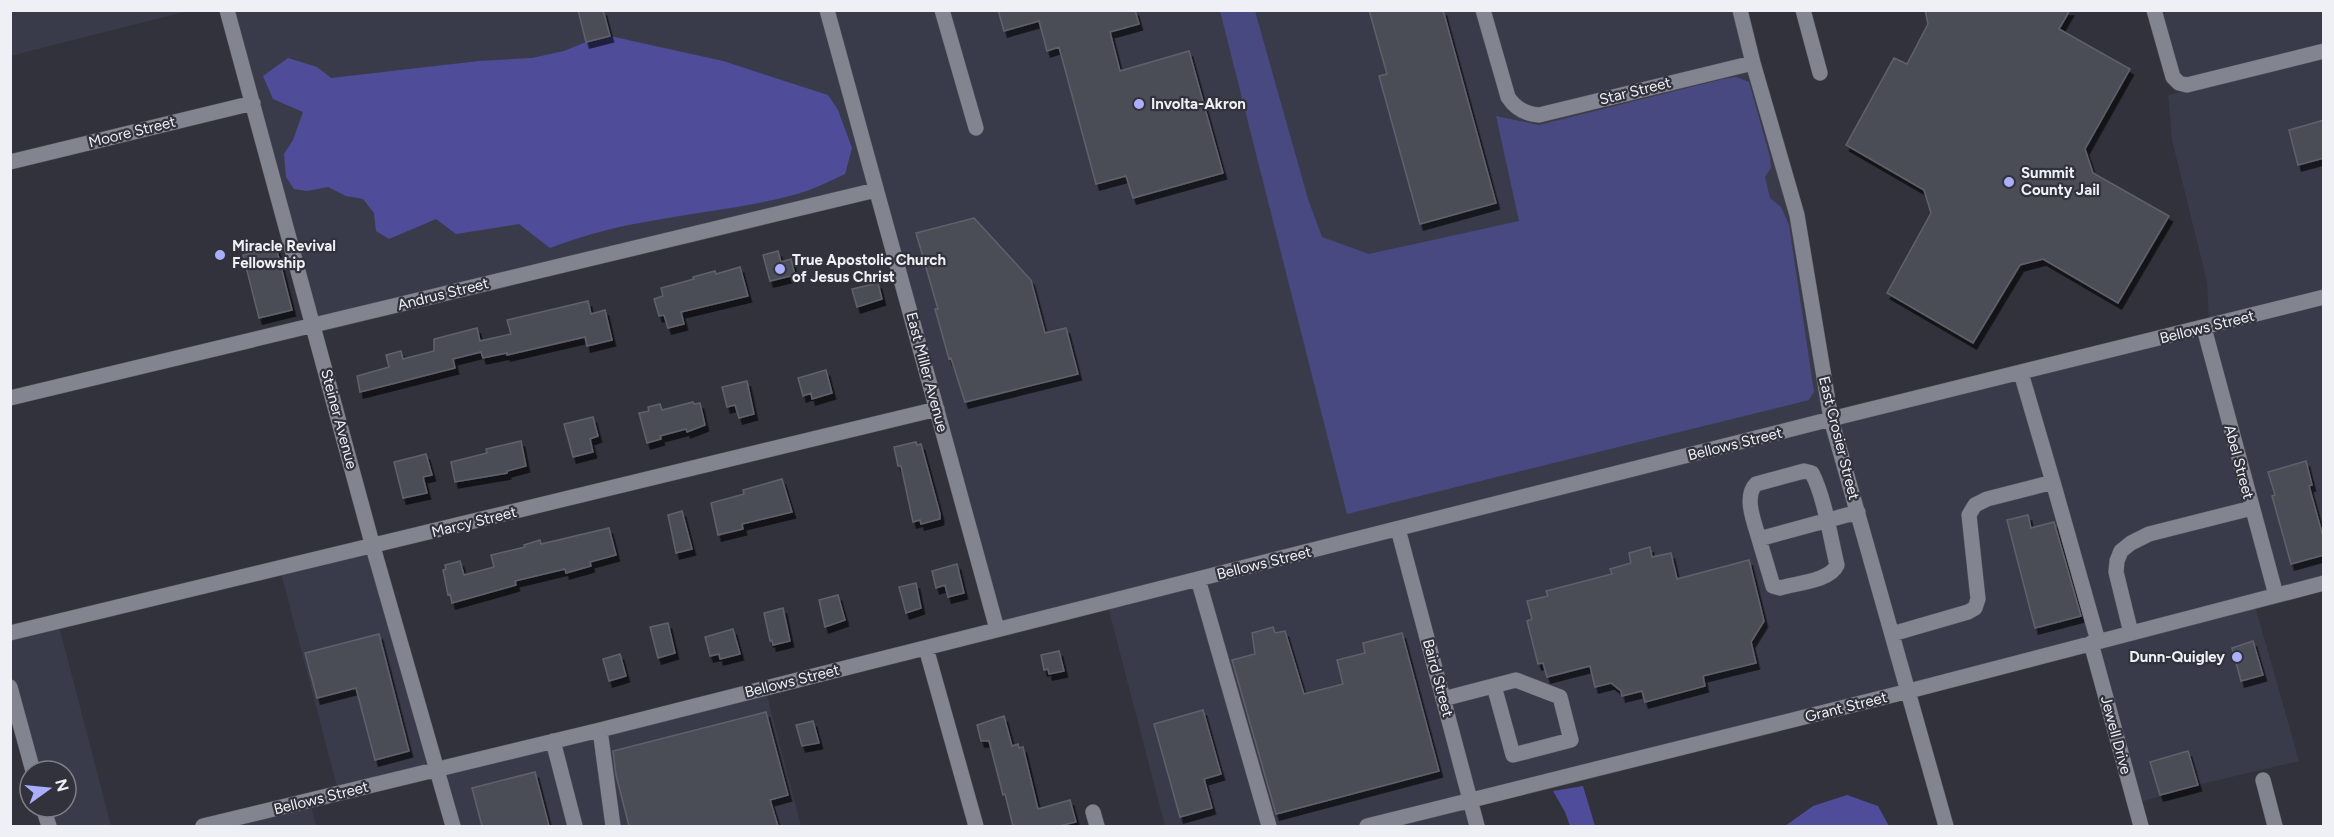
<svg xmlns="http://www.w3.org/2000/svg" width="2334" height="837" font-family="Figtree,sans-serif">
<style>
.built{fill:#3a3b4a}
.green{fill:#484981}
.forest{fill:#4f4d99}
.building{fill:#4c4d57;stroke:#60616c;stroke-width:1.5;filter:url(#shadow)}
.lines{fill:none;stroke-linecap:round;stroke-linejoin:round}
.minor-casing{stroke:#515259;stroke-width:16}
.minor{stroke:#82848f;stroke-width:15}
.poi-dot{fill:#abaffb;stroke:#31323b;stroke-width:2}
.labels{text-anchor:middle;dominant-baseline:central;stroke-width:4.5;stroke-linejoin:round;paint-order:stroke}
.street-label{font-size:15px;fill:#eff0f6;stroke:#31323b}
.poi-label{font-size:15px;font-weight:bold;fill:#eff0f6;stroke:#31323b;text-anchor:start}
</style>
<defs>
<filter id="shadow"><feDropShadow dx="3.5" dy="6" stdDeviation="0" flood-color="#0009"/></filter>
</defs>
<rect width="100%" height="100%" fill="#31323b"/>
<path class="built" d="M11,10h177v1l-177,45z
M227,11h1513l32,114 45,221 92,345 -438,111 6,24h-312l-58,-223 -110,26 -121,-439 -562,135z
M2158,11h165v35l-136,34 -8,-5z
M2323,56v239l-114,27 -2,-40 -35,-142 -4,-45z
M2323,297v282l-411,109 -76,-266z
M373,547l64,222 328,-81 36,138h-348l-16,-56 -98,24 -59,-225z
M2254,602l45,159 -101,24 -61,18 -44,-159z
M58,622l53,204h-62l-6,-19h23v-36h-33l-22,-84 -1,-54z
M310,802l6,24h-110z"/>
<path class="green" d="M1220,11h35l53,188 14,38 47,17 150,-33 -23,-105 43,9 184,-46 13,-2 13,5 21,75 1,11 -6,9 5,21 11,9 8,18 25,167 -5,8 -462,114z"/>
<path class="forest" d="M610,36l113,25 105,34 10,15 14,38 -7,26c-13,6 -25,12 -38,17 -48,15 -97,19 -145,28 -38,6 -76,15 -112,29l-31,-24 -63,10 -20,-15 -47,20 -13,-8 -2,-18 -11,-14 -17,-3 -18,-9 -21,4 -13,-2 -8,-12 -2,-23 9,-14 10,-28 -30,-13 -10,-23 25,-18 29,9 14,11 148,-17 53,-3 32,-7 22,-9z
M1583,786l12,40h-25l-5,-14 -12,-21z
M1847,795l31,11 11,20h-104l28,-20z"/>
<path class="building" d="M578,10h25l7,26 -24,6z
M998,10h137l4,14 -29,8 10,39 69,-20 34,122 -90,25 -7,-22 -30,8 -37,-137 -12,4 -8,-30 -35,10z
M1369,10h74l53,193 -76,21 -41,-148 8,-2z
M1925,10h145l-11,19 71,40 -45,80 8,24 76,43 -51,87 -75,-44 -23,6 -47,78 -86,-50 44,-80 -7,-23 -78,-45 48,-87 13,6 21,-40z
M2324,120v38l-26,7 -9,-35z
M974,218l57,62 14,53 21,-5 12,46 -113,28 -14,-44 -2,1 -14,-50h3l-22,-76z
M276,247l16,63 -33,8 -16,-63z
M778,251l3,11 10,-3 4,16 -25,6 -7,-26z
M740,267l8,29 -67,16 3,12 -16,4 -4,-13 -5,1 -5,-17 9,-3 -2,-8 33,-9 -1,-2 22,-6 1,3z
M878,283l4,16 -25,8 -5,-18z
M588,301l3,13 14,-4 7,30 -25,6 -2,-9 -78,18v-2l-24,5 -2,-6 -28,7 2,9 -95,24 -3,-16 32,-9 -3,-12 15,-4 2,8 31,-8v-12l43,-11 3,13 31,-7 -4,-14z
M826,370l6,23 -20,6 -1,-6 -8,3 -5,-18z
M747,381l7,33 -15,4 -4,-13 -8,2 -5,-20z
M693,402l1,2 6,-1 5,22 -18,7 -1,-3 -26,7 1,3 -14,4 -8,-30 10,-2 -1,-4 12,-3 2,6z
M593,417l5,19 -8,3 3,13 -20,5 -9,-33z
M521,441l5,25 -19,5v2l-52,9 -4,-20 36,-9 -1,-4z
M916,442l1,3 4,-1 19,70v5l-19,5 -1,-4 -7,2 -12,-56h-3l-4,-19z
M426,454l6,21 -9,2 4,16 -24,5 -9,-36z
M2306,461l6,24 -3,1 15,54v15l-33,9 -19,-68 3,-1 -7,-23z
M782,479l10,33 -50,12 1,5 -25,6 -7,-32 33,-9 -1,-4z
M682,511l10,38 -16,4 -8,-38z
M2028,515l3,13 23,-6 27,94 -46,12 -28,-108z
M609,528l7,27 -26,7 1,4 -25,7 -1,-4 -50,12 1,4 -64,18 -2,-9 -2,1 -5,-25 3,-1 -1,-4 15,-4 4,14 30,-8 -3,-12 34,-8 -1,-2 16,-5 1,4z
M1650,547l2,10 19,-4 6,26 72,-19 15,61 -13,21 5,21 -53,13 2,10 -60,16 -3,-11 -20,5 -1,-5 -10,-8 -16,4 -5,-21 -43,11 -4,-14 -5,1 -11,-43 5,-2 -5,-18 21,-5 -2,-5 66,-17 -2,-5 21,-6 -2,-10z
M957,564l7,29 -16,4 -3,-12 -9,3 -4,-17z
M916,583l5,25 -15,5 -7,-26z
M838,595l7,25 -20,7 -6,-27z
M783,608l7,33 -17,4 -1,-5 -2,1 -6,-28z
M668,623l7,30 -17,5 -8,-31z
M1273,627l2,6 10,-2 19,63 39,-10 -6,-24 28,-7 -2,-10 39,-10 37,138 -163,43 -44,-154 23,-6 -3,-21z
M733,629l7,25 -20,5 -1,-5 -9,2 -5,-19z
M379,634l30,117 -34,9 -19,-72 -39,10 -12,-45z
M2253,641l10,34 -22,6 -9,-33z
M1059,651l5,20 -15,3 -1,-5 -4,1 -3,-15z
M620,654l6,22 -17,5 -6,-22z
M1203,710l18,64 -17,5 8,29 -32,9 -26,-93z
M766,712l22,83 -18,5 8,26h-149l-13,-51 -3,-24z
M1004,716l8,30 6,-2 1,4 4,-1 15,62 32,-9 6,22 -17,4h-46l-8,-32 -2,1 -14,-54h-8l-4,-16z
M813,721l6,22 -17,3 -6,-21z
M2188,751l10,34 -38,10 -10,-33z
M535,772l14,54h-67l-10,-38z"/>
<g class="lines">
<g class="minor-casing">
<path id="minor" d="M227,10l146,537 80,279
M827,10l170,619
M942,10l34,118
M1483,10l25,87c7,11 17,17 31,18l214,-52
M1740,10l13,53 44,152 34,204 115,407
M1803,10l17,63
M2154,10l19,67 6,6 8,2 137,-34
M10,162l243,-59
M2204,328l72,267
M2021,373l32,109
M10,398l866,-208
M1398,529l79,297
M1759,539l14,47 7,2c16,-5 50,-7 57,-23 -7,-29 -12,-66 -25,-92l-8,-2 -48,13c-13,13 -1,40 3,55l99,-27
M1198,579l71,247
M10,633l927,-224
M2131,633l-15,-61 1,-11 4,-10 10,-8 18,-9 103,-26
M1892,634l76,-22 7,-4 3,-9 -9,-84 6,-10 12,-6 66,-17 45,159
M2091,643l50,183
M926,648l50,178
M10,687l23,84
M1443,699l73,-19 44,17 11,43 -58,15 -19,-69
M600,730l13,96
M553,741l22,85
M2263,780l12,46
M43,807l6,19
M1093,812l4,14
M203,826l397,-96 1231,-311 493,-122
M1367,826l542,-135 415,-108"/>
</g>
<use href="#minor" class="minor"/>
</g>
<g class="poi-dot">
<circle cx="1139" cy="104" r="6"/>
<circle cx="2009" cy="182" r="6"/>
<circle cx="220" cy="255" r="6"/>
<circle cx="780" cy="269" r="6"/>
<circle cx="2237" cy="657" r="6"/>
</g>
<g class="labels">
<g class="street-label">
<text transform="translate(1635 91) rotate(-14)">Star Street</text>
<text transform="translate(132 132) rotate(-14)">Moore Street</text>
<text transform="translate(443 294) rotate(-14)">Andrus Street</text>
<text transform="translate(2207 327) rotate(-14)">Bellows Street</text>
<text transform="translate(927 372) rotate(75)">East Miller Avenue</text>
<text transform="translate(339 419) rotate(75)">Steiner Avenue</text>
<text transform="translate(1839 438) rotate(76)">East Crosier Street</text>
<text transform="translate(1735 444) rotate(-14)">Bellows Street</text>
<text transform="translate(2239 462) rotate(75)">Abel Street</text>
<text transform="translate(474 522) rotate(-14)">Marcy Street</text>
<text transform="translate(1264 563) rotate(-14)">Bellows Street</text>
<text transform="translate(1438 678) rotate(75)">Baird Street</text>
<text transform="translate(792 681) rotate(-14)">Bellows Street</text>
<text transform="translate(1846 707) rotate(-14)">Grant Street</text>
<text transform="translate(2116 735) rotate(75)">Jewell Drive</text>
<text transform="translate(321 798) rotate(-14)">Bellows Street</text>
</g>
<g class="poi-label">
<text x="1151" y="104">Involta-Akron</text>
<text x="2021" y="173">Summit<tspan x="2021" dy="17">County Jail</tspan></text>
<text x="232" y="246">Miracle Revival<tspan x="232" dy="17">Fellowship</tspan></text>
<text x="792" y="260">True Apostolic Church<tspan x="792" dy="17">of Jesus Christ</tspan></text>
<text x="2225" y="657" text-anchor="end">Dunn-Quigley</text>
</g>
</g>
<rect width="2334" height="837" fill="none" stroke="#eff0f6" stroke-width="24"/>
<g transform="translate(48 789) rotate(75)"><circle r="28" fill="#31323b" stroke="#7d7e86" stroke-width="1.5"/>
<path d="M0-4.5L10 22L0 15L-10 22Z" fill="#abaffb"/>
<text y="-9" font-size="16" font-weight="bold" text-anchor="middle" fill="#eff0f6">N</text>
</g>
</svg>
